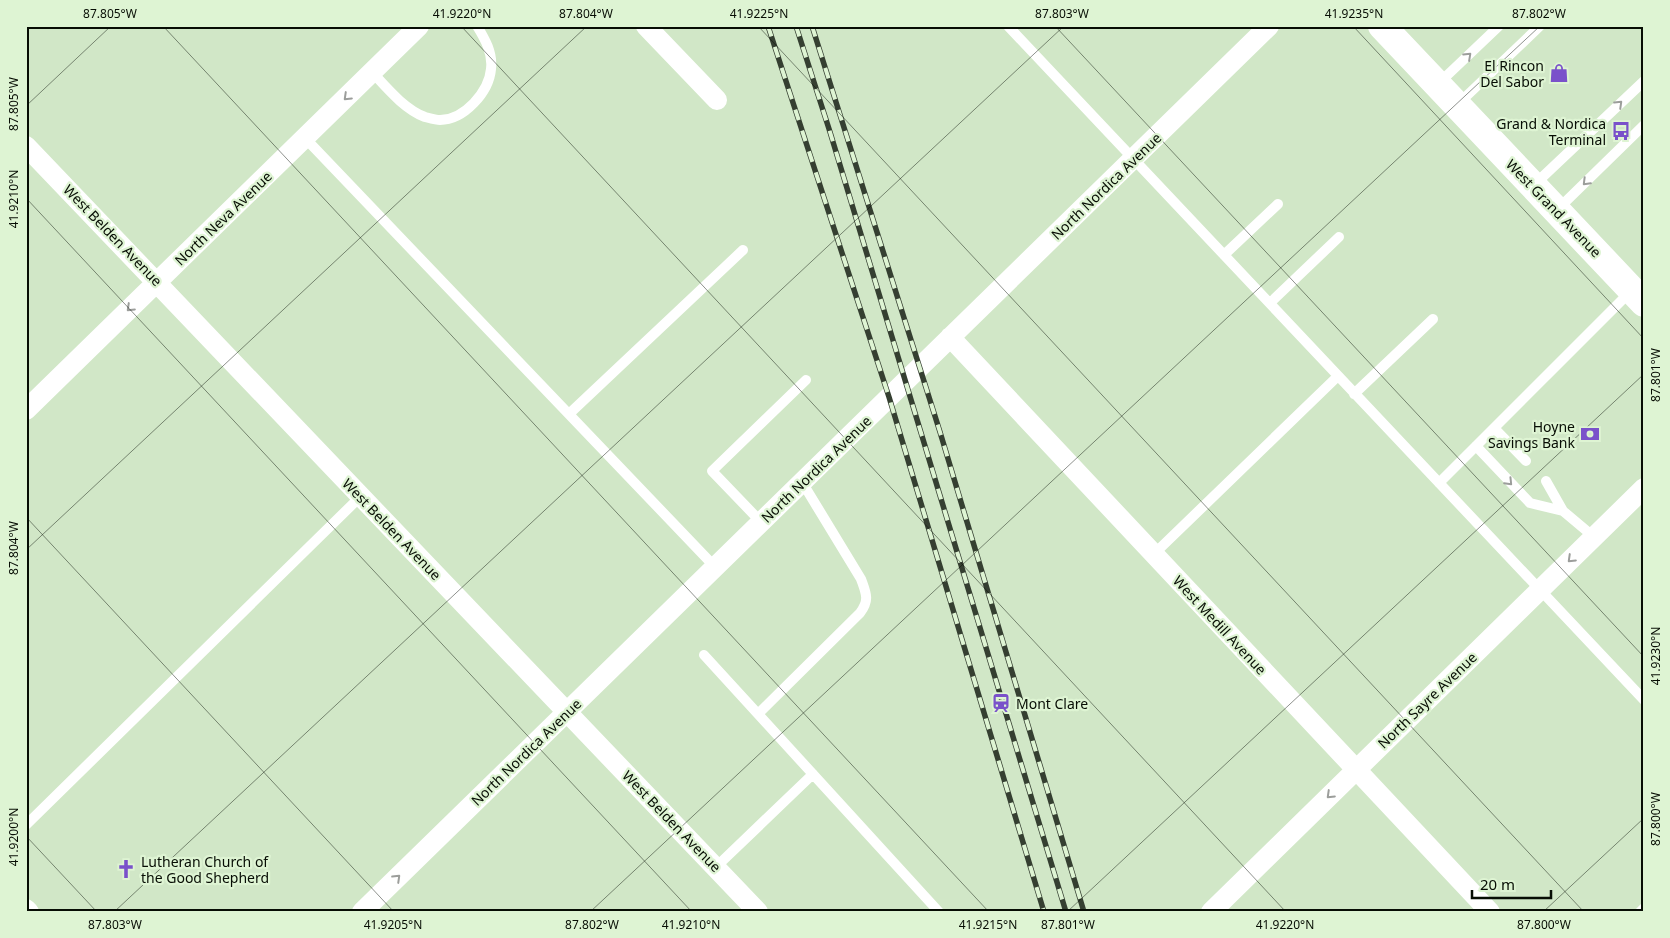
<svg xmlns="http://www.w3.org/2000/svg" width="1670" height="938" font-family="'Noto Sans',sans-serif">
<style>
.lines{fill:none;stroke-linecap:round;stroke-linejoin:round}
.service{stroke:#fff;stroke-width:10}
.minor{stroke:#fff;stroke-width:20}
.secondary{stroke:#fff;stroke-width:28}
.rail-casing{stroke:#353f31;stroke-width:5.5}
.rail{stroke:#def4d3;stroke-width:4;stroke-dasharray:11;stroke-linecap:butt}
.oneway{stroke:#9c9e9b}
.ticks{fill:none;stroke:#070d04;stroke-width:1;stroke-opacity:0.45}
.labels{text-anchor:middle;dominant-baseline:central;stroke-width:4.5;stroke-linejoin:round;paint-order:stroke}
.poi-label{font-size:14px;fill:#070d04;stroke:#def4d3;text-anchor:end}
.street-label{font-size:14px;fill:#070d04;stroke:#def4d3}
.neatline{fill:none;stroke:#070d04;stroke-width:2}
.ticks-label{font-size:12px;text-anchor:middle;fill:#070d04}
</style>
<rect width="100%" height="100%" fill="#d1e7c7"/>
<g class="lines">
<path class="service" d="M1008,26l636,674
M372,72c15,16 32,37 53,45 4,1 11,3 15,3 24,0 49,-28 51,-51 2,-16 -6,-30 -14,-43
M1438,84l61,-58
M1457,105l83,-79
M305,138l410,429
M1534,185l110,-104
M1557,210l87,-85
M1224,255l54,-51
M1270,303l69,-66
M1354,394l79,-75
M569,414l174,-164
M1494,428l32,33
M1476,446l54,57 33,8 31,26
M1546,481l17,30
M1439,483l192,-192
M761,522l-49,-51 94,-91
M1153,555l185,-179
M704,655l235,257
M758,714l102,-101c10,-13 6,-20 1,-34l-59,-97
M26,825l335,-329
M716,867l97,-93
M1640,912l4,-4"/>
<path class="minor" d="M646,26l71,74
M26,146l732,766
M950,337l540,575
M26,410l393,-384
M26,909l3,3
M362,912l907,-886
M1211,912l433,-424"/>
<path class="secondary" d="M1382,26l262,277"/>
<g class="rail-casing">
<path id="rail" d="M768,26l121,371 155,515
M796,26l34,106 236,780
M812,26l128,406 144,480"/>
</g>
<use href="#rail" class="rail"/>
</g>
<defs><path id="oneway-chevron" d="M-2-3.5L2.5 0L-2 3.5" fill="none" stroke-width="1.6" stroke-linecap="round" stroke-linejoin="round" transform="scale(1.25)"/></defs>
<g class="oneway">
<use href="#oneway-chevron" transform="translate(1468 56) rotate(-43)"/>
<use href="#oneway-chevron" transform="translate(347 97) rotate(136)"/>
<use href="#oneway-chevron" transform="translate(1619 104) rotate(-44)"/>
<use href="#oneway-chevron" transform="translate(1586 182) rotate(135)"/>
<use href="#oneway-chevron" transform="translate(130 308) rotate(136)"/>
<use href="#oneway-chevron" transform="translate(1509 482) rotate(46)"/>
<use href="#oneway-chevron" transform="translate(1571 559) rotate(136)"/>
<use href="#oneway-chevron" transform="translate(1330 795) rotate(136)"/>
<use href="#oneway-chevron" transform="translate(397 878) rotate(-44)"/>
</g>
<path class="ticks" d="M163,26l826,886M461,26l825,886M758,26l826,886M1055,26l589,631M1353,26l291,313M26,106l85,-80M26,198l666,714M26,517l368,395M26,550l561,-524M26,836l71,76M114,912l950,-886M590,912l950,-886M1067,912l577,-538M1543,912l101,-94"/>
<defs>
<g id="shop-bare" transform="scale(1.5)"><path d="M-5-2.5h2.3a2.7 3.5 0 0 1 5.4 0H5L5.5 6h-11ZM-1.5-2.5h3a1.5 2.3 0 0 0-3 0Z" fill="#7a51ca" stroke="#def4d3" stroke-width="2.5" paint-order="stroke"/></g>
<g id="bus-bare" transform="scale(1.5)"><path d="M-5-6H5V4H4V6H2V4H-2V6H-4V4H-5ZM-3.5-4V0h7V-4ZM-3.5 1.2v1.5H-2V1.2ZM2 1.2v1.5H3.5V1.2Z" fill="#7a51ca" stroke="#def4d3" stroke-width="2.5" paint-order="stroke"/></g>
<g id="bank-bare" transform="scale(1.5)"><path d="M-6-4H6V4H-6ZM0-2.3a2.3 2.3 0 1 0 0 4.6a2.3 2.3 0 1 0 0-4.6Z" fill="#7a51ca" stroke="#def4d3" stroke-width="2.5" paint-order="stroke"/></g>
<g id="station-bare" transform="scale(1.5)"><path d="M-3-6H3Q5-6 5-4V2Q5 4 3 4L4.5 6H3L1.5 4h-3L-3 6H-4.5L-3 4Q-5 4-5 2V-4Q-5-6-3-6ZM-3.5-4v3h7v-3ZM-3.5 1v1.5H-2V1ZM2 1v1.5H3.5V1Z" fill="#7a51ca" stroke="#def4d3" stroke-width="2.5" paint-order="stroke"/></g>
<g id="church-bare" transform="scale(1.5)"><path d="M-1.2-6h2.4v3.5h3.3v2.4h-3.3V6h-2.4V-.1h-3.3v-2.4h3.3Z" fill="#7a51ca" stroke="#def4d3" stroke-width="2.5" paint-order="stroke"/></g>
</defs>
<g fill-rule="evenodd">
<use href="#shop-bare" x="1559" y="73"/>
<use href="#bus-bare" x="1621" y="131"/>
<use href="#bank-bare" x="1590" y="434"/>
<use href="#station-bare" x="1001" y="703"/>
<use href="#church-bare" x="126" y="869"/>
</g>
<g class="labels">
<g class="poi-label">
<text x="1544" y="65">El Rincon<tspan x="1544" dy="16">Del Sabor</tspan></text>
<text x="1606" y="123">Grand &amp; Nordica<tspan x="1606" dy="16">Terminal</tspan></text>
<text x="1575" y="426">Hoyne<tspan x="1575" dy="16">Savings Bank</tspan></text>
<text x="1016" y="703" text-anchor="start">Mont Clare</text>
<text x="141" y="861" text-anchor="start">Lutheran Church of<tspan x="141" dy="16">the Good Shepherd</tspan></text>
</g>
<g class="street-label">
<text transform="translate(1106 186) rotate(-44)">North Nordica Avenue</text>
<text transform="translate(1554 208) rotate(46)">West Grand Avenue</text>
<text transform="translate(223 218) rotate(-44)">North Neva Avenue</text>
<text transform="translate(113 235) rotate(46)">West Belden Avenue</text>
<text transform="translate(816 469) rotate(-44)">North Nordica Avenue</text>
<text transform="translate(392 529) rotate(46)">West Belden Avenue</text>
<text transform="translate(1220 625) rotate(47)">West Medill Avenue</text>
<text transform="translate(1427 700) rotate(-44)">North Sayre Avenue</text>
<text transform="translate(526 752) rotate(-44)">North Nordica Avenue</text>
<text transform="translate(672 821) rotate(46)">West Belden Avenue</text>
</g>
</g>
<rect width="1670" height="938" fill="none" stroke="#def4d3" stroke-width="55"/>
<path d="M1472 890v8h79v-8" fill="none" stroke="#070d04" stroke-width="2.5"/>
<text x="1480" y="890" font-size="15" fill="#070d04" stroke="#def4d3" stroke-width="4" paint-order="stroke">20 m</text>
<rect x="28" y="28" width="1614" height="882" class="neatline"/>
<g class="ticks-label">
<text x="110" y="18">87.805°W</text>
<text x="462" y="18">41.9220°N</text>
<text x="586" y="18">87.804°W</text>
<text x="759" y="18">41.9225°N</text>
<text x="1062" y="18">87.803°W</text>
<text x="1354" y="18">41.9235°N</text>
<text x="1539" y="18">87.802°W</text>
<text transform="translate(14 104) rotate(-90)" y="4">87.805°W</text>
<text transform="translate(14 199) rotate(-90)" y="4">41.9210°N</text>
<text transform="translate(1656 375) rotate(-90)" y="4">87.801°W</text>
<text transform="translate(14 548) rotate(-90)" y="4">87.804°W</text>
<text transform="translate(1656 656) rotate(-90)" y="4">41.9230°N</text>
<text transform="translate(1656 819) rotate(-90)" y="4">87.800°W</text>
<text transform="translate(14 837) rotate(-90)" y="4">41.9200°N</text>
<text x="115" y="929">87.803°W</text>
<text x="393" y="929">41.9205°N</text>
<text x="592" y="929">87.802°W</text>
<text x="691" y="929">41.9210°N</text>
<text x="988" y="929">41.9215°N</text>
<text x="1068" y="929">87.801°W</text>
<text x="1285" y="929">41.9220°N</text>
<text x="1544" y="929">87.800°W</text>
</g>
</svg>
